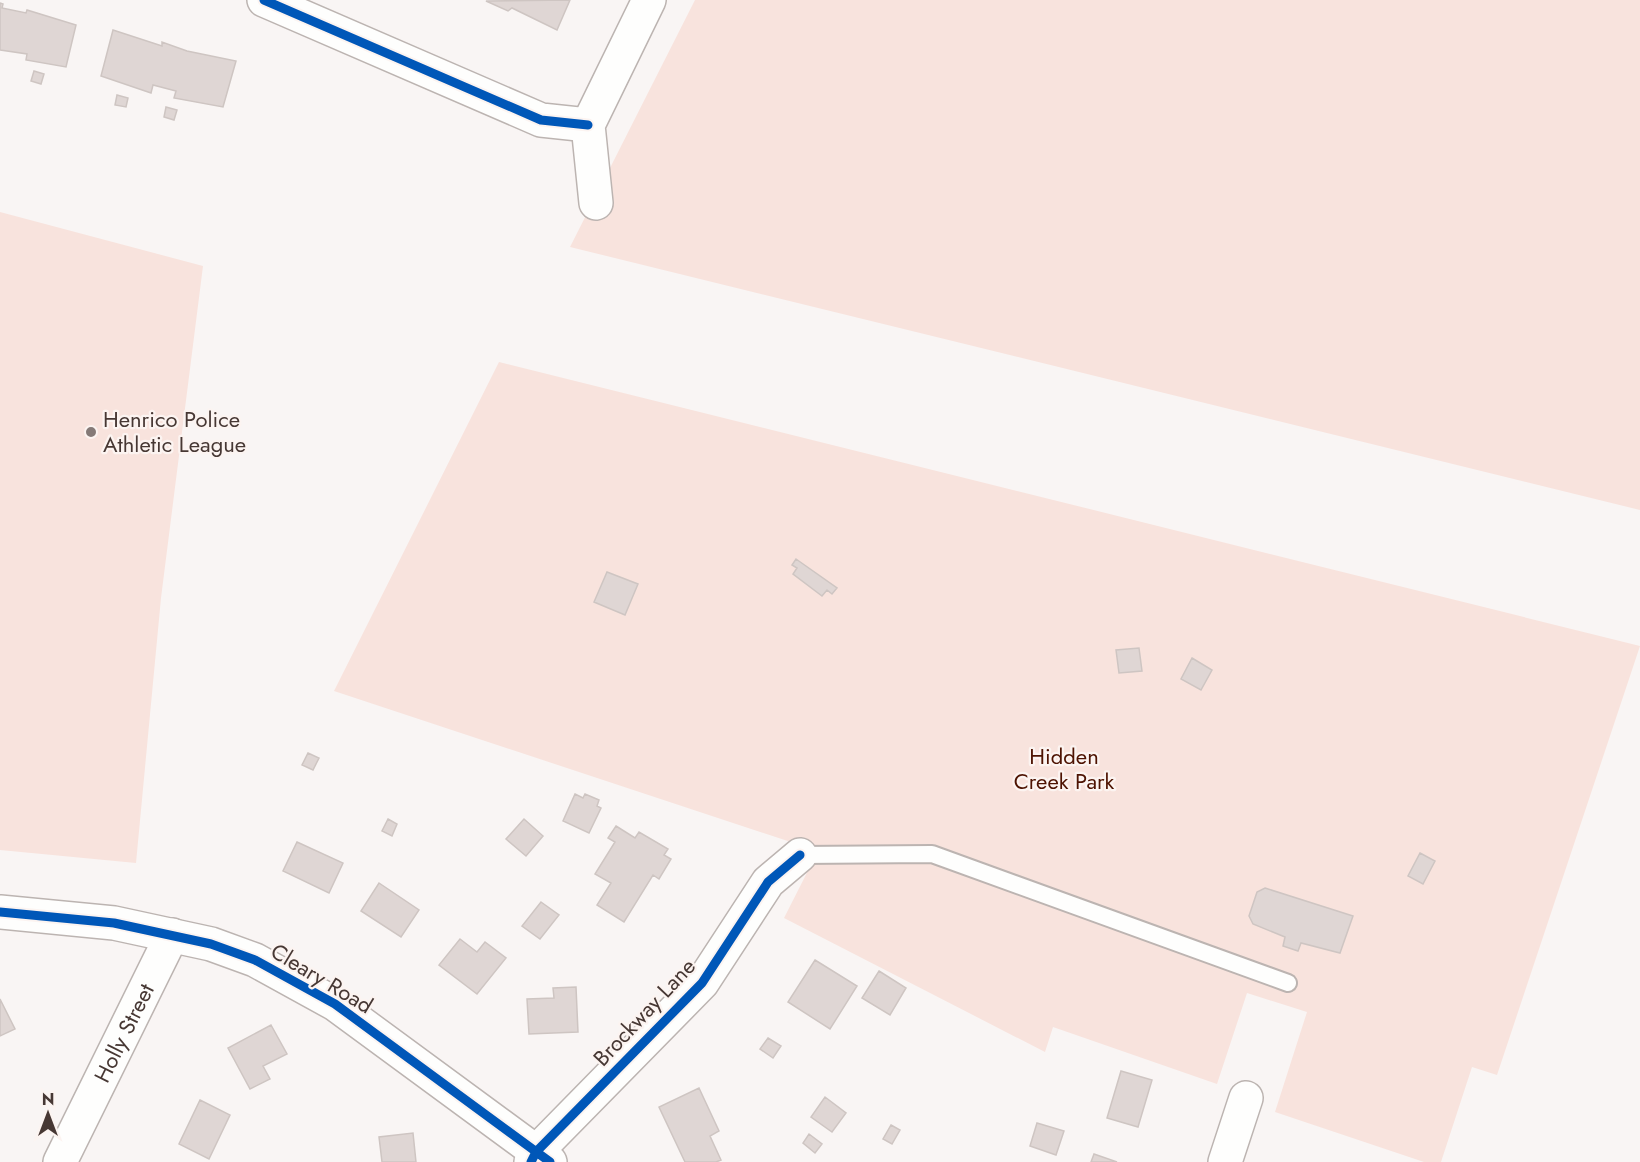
<svg xmlns="http://www.w3.org/2000/svg" width="1640" height="1162" font-family="Jost,sans-serif">
<style>
.green{fill:#f8e3dd}
.building{fill:#dfd6d4;stroke:#cec5c2;stroke-width:1.5}
.lines{fill:none;stroke-linecap:round;stroke-linejoin:round}
.lane-casing{stroke:#bcb4b1;stroke-width:20}
.street-casing{stroke:#bcb4b1;stroke-width:36}
.lane{stroke:#fefefd;stroke-width:16}
.street{stroke:#fefefd;stroke-width:33}
.cycleway-casing{stroke:#fcf4f1;stroke-width:13}
.cycleway{stroke:#0057b8;stroke-width:9}
.poi-dot{fill:#857a77;stroke:#fcf4f1;stroke-width:2}
.labels{text-anchor:middle;dominant-baseline:central;stroke-width:4.5;stroke-linejoin:round;paint-order:stroke}
.poi-label{font-size:22px;fill:#473834;stroke:#fcf4f1;text-anchor:start}
.park-label{font-size:22px;fill:#4e1302;stroke:#fcf4f1}
.street-label{font-size:22px;fill:#473834;stroke:#fcf4f1}
</style>
<rect width="100%" height="100%" fill="#f9f5f4"/>
<path class="green" d="M695,0h945v510l-1070,-263z
M0,212l203,54 -42,332 -25,265 -136,-13z
M499,362l1141,284 -143,429 -25,-8 -31,95h-17l-149,-50 32,-100 -60,-19 -30,91 -164,-57 -8,25 -261,-134 34,-67 -484,-160z"/>
<path class="building" d="M570,0l-13,30 -45,-22 -4,3 -22,-10z
M0,3l3,1 -1,4 24,5 1,-3 49,15 -10,42 -40,-7 1,-6 -27,-4z
M113,30l49,16v-4l25,9 49,10 -13,46 -49,-9 2,-7 -23,-6 -2,8 -50,-17z
M34,71l10,3 -3,10 -10,-3z
M117,95l11,3 -2,9 -11,-2z
M166,107l11,3 -3,10 -10,-3z
M796,559l41,29 -5,6 -5,-4 -5,6 -29,-22 4,-6 -5,-3z
M607,572l31,12 -13,31 -31,-13z
M1139,648l3,23 -23,2 -3,-23z
M1192,658l20,12 -11,20 -20,-11z
M308,753l11,5 -6,12 -11,-5z
M575,794l8,4 2,-4 14,6 -2,6 4,2 -12,25 -26,-12z
M388,819l9,5 -5,12 -10,-5z
M524,819l19,17 -17,20 -20,-17z
M616,826l19,12 4,-6 29,17 -4,6 7,4 -12,20 -6,-4 -29,47 -27,-17 14,-22 -16,-9 20,-32 -7,-4z
M297,842l46,21 -14,30 -46,-22z
M1420,853l15,8 -12,23 -15,-8z
M379,883l40,27 -18,27 -40,-26z
M1265,888l88,28 -13,37 -39,-10 -3,8 -15,-5 2,-9 -32,-13 -4,-8 8,-24z
M541,902l18,13 -19,24 -18,-13z
M460,939l17,13 8,-10 21,16 -29,36 -38,-29z
M815,960l42,26 -27,43 -42,-27z
M879,971l27,17 -16,27 -28,-17z
M576,987l2,45 -49,2 -2,-35 27,-1 -1,-10z
M0,999l15,30 -15,7z
M271,1025l16,29 -24,12 7,13 -20,10 -22,-41z
M768,1038l13,8 -8,12 -13,-9z
M1121,1071l31,9 -14,47 -31,-9z
M699,1088l20,43 -9,5 11,24 -5,2h-31l-26,-55z
M825,1097l21,16 -14,19 -21,-15z
M200,1100l30,15 -21,44 -30,-15z
M1037,1123l27,8 -8,24 -26,-9z
M891,1125l9,5 -8,14 -9,-5z
M413,1133l3,29h-34l-3,-25z
M809,1134l13,10 -7,9 -12,-10z
M1094,1154l23,8h-26z"/>
<g class="lines">
<g class="lane-casing">
<path id="lane" d="M800,855l132,-1 356,129"/>
</g>
<g class="street-casing">
<g id="street">
<path d="M264,0l277,120 47,5"/>
<path d="M596,203l-8,-78 61,-125"/>
<path d="M0,912l114,11 97,21 44,16 80,44 215,158"/>
<path id="s1" d="M60,1162l112,-227"/>
<path d="M531,1162l5,-10 166,-169 66,-101 32,-27"/>
<path d="M1225,1162l21,-64"/>
</g>
</g>
<use href="#lane" class="lane"/>
<use href="#street" class="street"/>
<g class="cycleway-casing">
<path id="cycleway" d="M264,0l277,120 47,5
M0,912l114,11 97,21 44,16 80,44 215,158
M531,1162l5,-10 166,-169 66,-101 32,-27"/>
</g>
<use href="#cycleway" class="cycleway"/>
</g>
<circle class="poi-dot" cx="91" cy="432" r="6"/>
<g class="labels">
<g class="poi-label">
<text x="103" y="419">Henrico Police<tspan x="103" dy="25">Athletic League</tspan></text>
</g>
<g class="park-label">
<text x="1064" y="756">Hidden<tspan x="1064" dy="25">Creek Park</tspan></text>
</g>
<g class="street-label">
<text transform="translate(322 978) rotate(31)">Cleary Road</text>
<text transform="translate(644 1012) rotate(-47)">Brockway Lane</text>
<text stroke="none"><textPath href="#s1" startOffset="144">Holly Street</textPath></text>
</g>
</g>
<g transform="translate(48 1114)" stroke="#fcf4f1" stroke-width="4.5" paint-order="stroke">
<path d="M0-4.5L10 22L0 15L-10 22Z" fill="#473834"/>
<text y="-9" font-size="16" font-weight="bold" text-anchor="middle" fill="#473834">N</text>
</g>
</svg>
